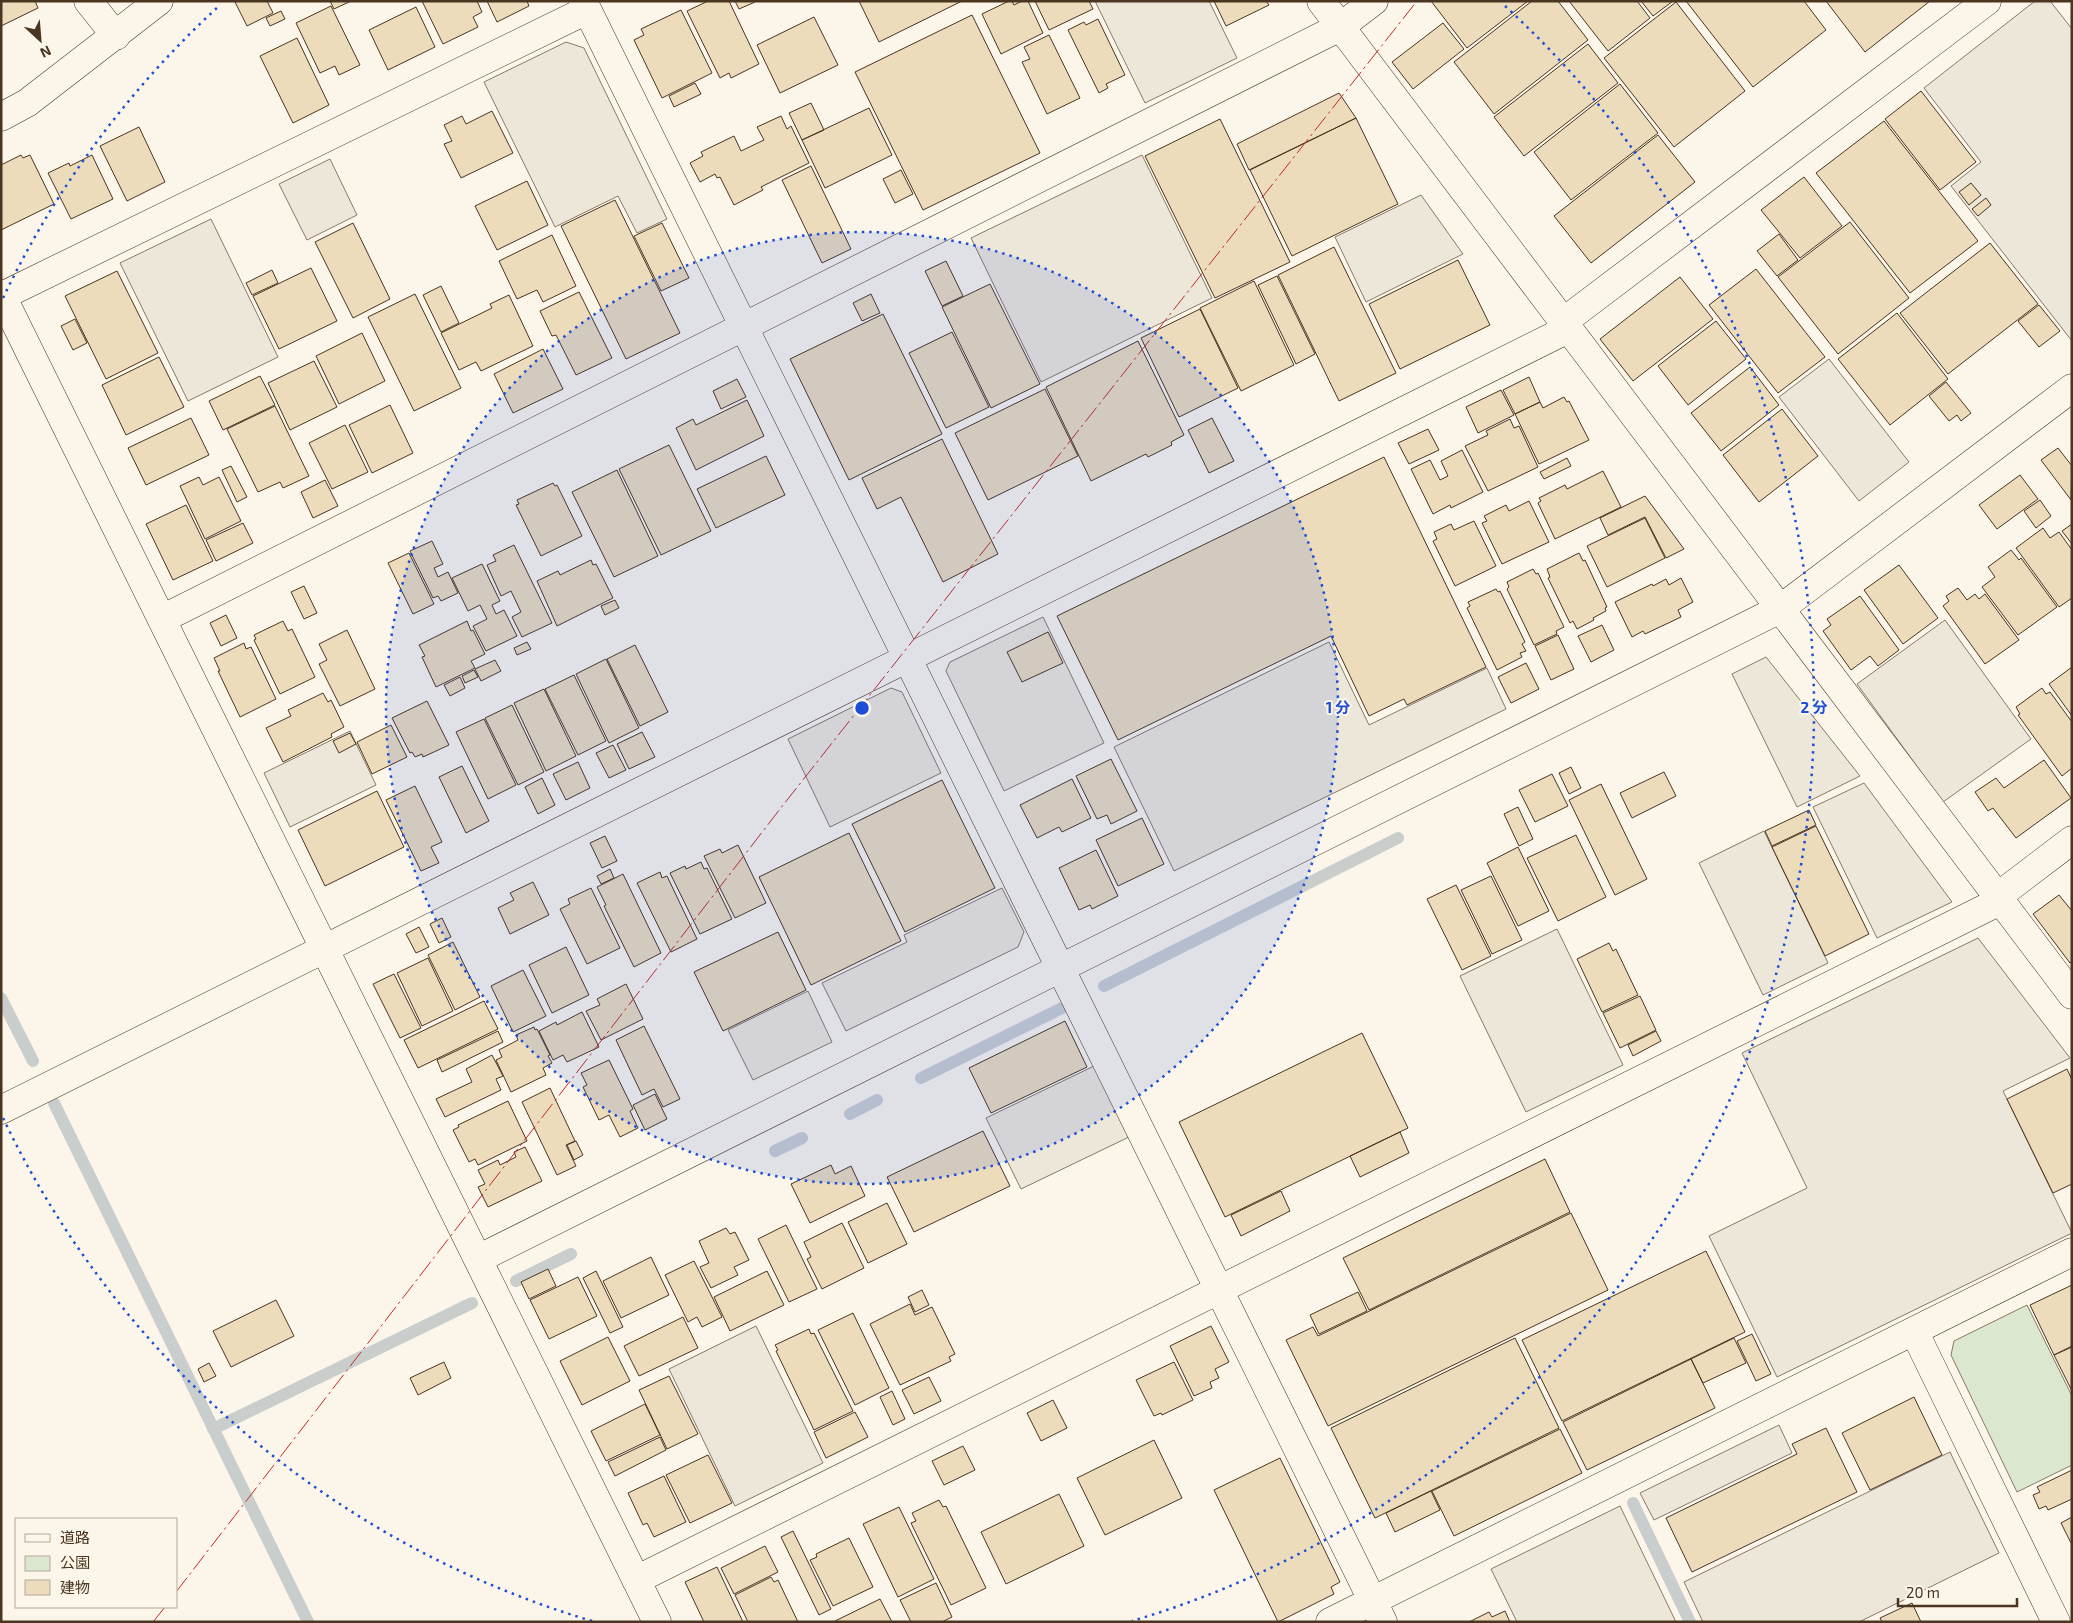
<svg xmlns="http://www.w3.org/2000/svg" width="2073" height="1623" font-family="'Exo 2','Noto Sans JP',sans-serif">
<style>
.green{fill:#dce7d0;stroke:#887966}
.parking{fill:#ede7d9;stroke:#887966}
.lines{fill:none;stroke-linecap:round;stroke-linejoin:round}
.stream{stroke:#c9cecd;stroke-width:12}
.building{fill:#ecdcbc;stroke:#4a3520}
.minor-casing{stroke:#4a3520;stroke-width:29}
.minor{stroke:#fbf6e9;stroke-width:28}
.power{stroke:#c62828;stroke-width:1;stroke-dasharray:18 4 2.5 4;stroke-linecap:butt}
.ring{fill:none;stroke:#1d4ed8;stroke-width:2.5;stroke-dasharray:2.5 5}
.centre{fill:#1d4ed8;stroke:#fbf6e9;stroke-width:2.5}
.ring-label{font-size:15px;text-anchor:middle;font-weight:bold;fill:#1d4ed8;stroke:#fbf6e9;stroke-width:4;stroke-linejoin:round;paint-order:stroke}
</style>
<rect width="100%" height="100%" fill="#fbf6e9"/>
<path class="green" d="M2027,1305l45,91v69l-55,27 -66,-137 3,-14z"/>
<path class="parking" d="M1095,1h114l28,57 -92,45z
M2035,1h15l22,28v312l-121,-155 30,-24 -57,-74z
M566,42l18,6 83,171 -30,14 -19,-37 -63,31 -71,-145z
M1142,155l70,143 -171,84 -70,-144z
M330,159l27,56 -50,25 -28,-56z
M1421,195l42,59 -97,48 -31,-65z
M211,219l67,138 -90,44 -68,-138z
M1829,359l80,103 -50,39 -80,-104z
M1043,617l61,126 -100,48 -58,-120 4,-9z
M1945,620l86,119 -88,63 -86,-118z
M1329,642l40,83 118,-57 19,41 -332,162 -60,-124z
M1766,657l94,119 -63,31 -65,-133z
M891,688l11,4 39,81 -111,54 -42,-88z
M350,731l26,54 -86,42 -26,-54z
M1864,783l88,119 -75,36 -64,-131z
M1764,831l64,132 -65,32 -64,-132z
M1002,888l22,44 -6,15 -172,84 -24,-48 85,-41 -3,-7z
M1557,929l66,136 -97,47 -66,-136z
M1978,938l92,120 -67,33 69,142 -295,144 -68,-141 98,-48 -65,-135z
M808,991l24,51 -79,38 -25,-50z
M1094,1066l35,71 -108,52 -35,-71z
M756,1326l67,137 -88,43 -66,-137z
M1779,1425l13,28 -138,67 -14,-27z
M1950,1452l49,101 -140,69h-156l-19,-40z
M1620,1506l56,116h-159l-26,-53z"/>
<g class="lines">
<path class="stream" d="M1104,986l294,-148
M1,998l32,63
M921,1078l141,-70
M54,1103l254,519
M850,1114l27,-14
M775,1151l27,-13
M516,1281l55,-27
M213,1429l259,-126
M1633,1503l57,119"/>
</g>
<path class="building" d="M1,1h34l3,7 -37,18z
M238,1h29l6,12 -26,13 -12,-24z
M330,1h21l-17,8z
M422,1h55l5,11 -9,5 5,10 -35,17z
M487,1h40l2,5 -32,16z
M708,1h21l30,63 -28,14 -2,-5 -9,5 -33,-67z
M735,1h20v1l-16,7z
M859,1h103l-83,41z
M1009,1h3l2,4 8,-4h6l15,32 -42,21 -19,-40z
M1035,1h54l4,8 -44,21z
M1214,1h52l3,4 -43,21z
M1431,1h97l-61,47z
M1532,1h26l30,39 -94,74 -40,-52z
M1569,1h68l13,17 -42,33z
M1641,1h32l-20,15z
M1686,1h118l22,29 -73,57z
M1826,1h104l-65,51z
M1676,2l69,89 -71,56 -70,-89z
M331,6l29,59 -21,10 -4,-9 -15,7 -24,-50z
M416,7l19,40 -47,23 -19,-40z
M681,10l31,63 -50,25 -28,-58 10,-5 -3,-6z
M281,11l4,8 -15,7 -4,-8z
M972,15l68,138 -117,57 -68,-138z
M814,17l24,48 -58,28 -23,-48z
M1098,19l27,56 -19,9 2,4 -9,5 -31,-63 16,-8 2,3z
M1443,23l21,26 -51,40 -21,-27z
M1049,35l31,63 -33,16 -25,-52 8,-3 -6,-12z
M297,38l32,67 -36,18 -33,-67z
M1588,44l30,39 -94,73 -30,-39z
M695,83l6,11 -27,13 -5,-11z
M1620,84l38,49 -87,67 -37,-48z
M1921,91l55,71 -36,28 -55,-71z
M1339,93l17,25 -107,52 -12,-26z
M811,103l13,27 -22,10 -13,-27z
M869,108l23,47 -67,33 -23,-48z
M492,111l21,42 -52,25 -17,-34 8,-3 -8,-16 18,-9 4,8z
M781,116l6,13 4,-3 18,37 -48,24 2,3 -29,15 -14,-28 -3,1 -2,-4 -15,8 -10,-19 13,-7 -2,-4 33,-16 7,15 23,-11 -7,-13z
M1356,118l42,86 -106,52 -42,-86z
M1220,119l70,143 -75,36 -70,-142z
M1884,121l94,120 -68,52 -94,-120z
M139,127l26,55 -38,19 -27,-55z
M1658,135l37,47 -104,81 -37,-47z
M21,155l2,3 7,-3 24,49 -53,26v-65z
M92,155l21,44 -42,20 -23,-46 21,-10 1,3z
M811,166l40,83 -29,14 -40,-83z
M901,170l12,24 -18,9 -12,-24z
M1804,177l38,49 -42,32 -39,-48z
M527,181l21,44 -51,25 -22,-44z
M1971,183l10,12 -12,10 -10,-13z
M1986,198l5,7 -13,11 -6,-7z
M615,200l65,133 -54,26 -65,-133z
M1850,222l59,76 -71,56 -60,-77z
M353,223l37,76 -37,19 -38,-76z
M662,223l27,55 -28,13 -27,-55z
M1779,234l19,26 -21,16 -20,-25z
M552,235l24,51 -33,16 -6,-12 -20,9 -18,-38z
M1990,243l48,61 -90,70 -48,-61z
M1334,247l62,126 -57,28 -61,-126z
M1458,260l32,65 -90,44 -31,-65z
M946,261l17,35 -21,10 -17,-35z
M311,268l26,53 -58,28 -26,-53z
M1756,269l69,88 -47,36 -69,-88z
M272,270l6,13 -26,12 -6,-12z
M117,271l41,82 -52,26 -41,-83z
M1277,276l38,78 -19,10 -38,-79z
M1680,277l33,42 -80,62 -33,-42z
M1254,281l40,84 -53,26 -41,-83z
M990,284l50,100 -49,24 -49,-101z
M441,286l18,37 -18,9 -18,-37z
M579,292l33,66 -36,17 -20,-40 -4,1 -12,-25z
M415,294l46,94 -47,23 -46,-94z
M871,294l9,19 -18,8 -9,-18z
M509,295l24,51 -52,25 -5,-9 -17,8 -18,-37 51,-25 -2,-4z
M2039,305l21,26 -21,16 -21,-26z
M1200,309l38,79 -59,29 -38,-79z
M1897,313l51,66 -58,46 -52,-66z
M883,314l59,120 -93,46 -59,-121z
M75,319l12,24 -14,7 -12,-24z
M1716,321l30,38 -58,46 -30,-39z
M952,332l37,75 -43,21 -37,-75z
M362,333l23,48 -46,23 -23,-48z
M1138,341l46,94 -13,7 1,3 -24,12 -2,-3 -55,27 -45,-94z
M543,349l20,40 -50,24 -19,-39z
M159,357l25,50 -58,28 -24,-50z
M314,361l23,46 -47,23 -22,-47z
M1750,367l29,38 -58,46 -30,-38z
M260,376l15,29 -52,25 -14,-29z
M1529,377l11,25 -25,12 -12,-24z
M737,379l9,18 -25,12 -8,-18z
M1946,382l25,31 -10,8 -4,-6 -8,6 -20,-25z
M1045,389l33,67 -90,44 -33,-67z
M1501,390l13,25 -36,18 -12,-26z
M1564,397l3,5 2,-1 20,39 -50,24 -24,-50 25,-12 3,6z
M747,400l17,36 -68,34 -20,-42 17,-9 3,6z
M390,405l23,48 -41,20 -23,-48z
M275,406l34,70 -26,12 -3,-6 -22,10 -31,-63z
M1782,409l36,47 -59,46 -36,-47z
M191,418l18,37 -63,30 -18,-37z
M1212,418l22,43 -25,12 -21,-43z
M1510,419l4,9 5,-2 19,41 -50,24 -23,-45 23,-11 -2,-4z
M345,425l23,47 -36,17 -23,-46z
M1428,429l11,21 -30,14 -11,-21z
M942,439l56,115 -55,28 -42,-85 -24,12 -15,-31z
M669,445l42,86 -50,24 -42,-86z
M2058,448l14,18 -1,34 -30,-40z
M1462,450l21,42 -32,16 -1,-3 -17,9 -22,-45 19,-9 10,20 8,-4 -7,-15z
M766,456l19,39 -69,33 -19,-39z
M1384,457l102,210 -79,38 -3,-6 -35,17 -38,-80 -213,104 -61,-124z
M1567,458l4,8 -27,13 -4,-7z
M231,466l16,31 -10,5 -15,-32z
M617,470l41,86 -44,21 -42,-85z
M1603,471l18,36 -66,32 -17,-36 3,-2 -2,-3 26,-13 2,4z
M2020,475l18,24 -41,30 -18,-24z
M199,477l4,8 16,-8 22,44 -36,18 -25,-53z
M325,480l13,26 -25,12 -12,-26z
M553,483l2,3 2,-1 25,51 -41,20 -25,-51 3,-1 -2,-4z
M1645,496l39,53 -18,9 -21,-41 -37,18 -8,-17z
M2040,500l11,16 -15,12 -12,-17z
M1529,501l20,41 -47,22 -20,-41 5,-2 -3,-5 22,-11 3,6z
M186,505l27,56 -40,19 -27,-56z
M1645,518l20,40 -58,29 -20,-41z
M1474,521l22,45 -41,20 -22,-45 4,-2 -3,-7 17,-8 3,6z
M243,523l10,20 -37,18 -10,-21z
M2072,524v20l-10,-13z
M2043,528l7,10 9,-6 13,18v48l-13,9 -43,-59z
M432,541l11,23 -9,4 4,9 10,-5 10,21 -17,8 -3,-5 -5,2 -23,-47z
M514,545l38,78 -30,14 -10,-20 9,-5 -10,-21 -10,5 -14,-31 9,-4 -3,-6z
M2011,550l8,10 2,-2 36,49 -39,28 -36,-48 13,-10 -7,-10z
M409,553l25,51 -21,10 -25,-51z
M1579,553l4,8 2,-1 22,47 -2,1 1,3 -13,7 1,2 -17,9 -4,-8 -3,2 -22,-45 2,-1 -3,-8z
M591,560l2,5 3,-1 17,34 -56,28 -20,-45 21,-10 2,4z
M482,564l18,37 -8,4 4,9 8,-4 13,26 -31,15 -13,-25 14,-7 -7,-14 -12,6 -16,-33z
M1899,565l39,53 -35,26 -39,-54z
M1533,569l3,5 2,-1 26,54 -8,4 1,3 -23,11 -27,-56 2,-2 -2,-5z
M1681,578l12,24 -15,8 3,7 -36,17 -2,-3 -11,6 -17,-35 37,-18 1,2 13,-7 3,6z
M304,586l13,27 -13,6 -13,-27z
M1958,588l9,12 8,-6 4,5 6,-5 34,46 -34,24 -42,-58 6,-5 -3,-5z
M1496,589l2,3 2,-1 25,51 -3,2 4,7 -6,2 2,4 -25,13 -30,-62 3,-2 -2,-4z
M1860,596l39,54 -21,16 -8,-10 -19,14 -28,-39 8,-6 -4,-6z
M615,600l4,8 -14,7 -4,-9z
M226,615l11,23 -16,8 -11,-23z
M283,621l5,10 4,-2 23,48 -35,17 -26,-54 2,-1 -2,-4z
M467,621l4,10 2,-1 12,24 -14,7 4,7 -39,19 -14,-30 3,-1 -6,-11z
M1602,625l12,25 -23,12 -13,-26z
M347,630l28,59 -35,17 -21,-42 8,-4 -8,-16z
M1048,632l15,31 -41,19 -15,-30z
M1558,635l16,34 -23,11 -16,-34z
M527,642l4,7 -14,6 -3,-7z
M244,643l2,6 5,-2 25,52 -36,18 -22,-46h2l-6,-13z
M635,645l33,67 -28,14 -33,-67z
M606,659l33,69 -30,15 -33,-69z
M495,660l6,11 -20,10 -6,-12z
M1526,663l13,26 -28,14 -13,-26z
M2072,667v49l-23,-32z
M474,670l4,7 -13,6 -3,-7z
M574,675l32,66 -28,14 -33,-66z
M460,677l5,11 -15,8 -6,-11z
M2042,688l4,6 4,-2 22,30v46l-10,8 -44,-61 2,-1 -4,-7z
M544,689l32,67 -30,15 -32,-68z
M323,693l5,9 3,-2 13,27 -13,7 1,3 -49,25 -17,-34 25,-12 -3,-6z
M427,701l22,44 -26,12 -1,-3 -7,3 -3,-5 -2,1 -18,-35z
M512,705l32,67 -26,13 -33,-67z
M484,719l32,66 -28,14 -32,-67z
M391,725l16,32 -35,17 -15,-32z
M642,732l13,25 -26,12 -12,-25z
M350,733l6,11 -17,9 -6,-12z
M613,745l13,25 -17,8 -13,-25z
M1111,759l26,52 -26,13 -4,-9 -10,4 -21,-43z
M2044,760l27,38 -55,40 -23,-30 -5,3 -13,-19 21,-14 8,10z
M578,762l12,26 -24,12 -13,-26z
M462,766l27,55 -23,12 -27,-56z
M1571,767l10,21 -12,6 -10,-21z
M1664,772l12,24 -44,22 -12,-25z
M1552,774l16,32 -33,16 -16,-32z
M542,778l13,27 -17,9 -13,-27z
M1072,779l19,39 -29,14 -3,-5 -22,11 -17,-33z
M942,780l53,108 -90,44 -53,-108z
M1601,784l46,95 -32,16 -46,-95z
M415,786l27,56 -11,5 8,16 -18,8 -35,-71z
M377,791l27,56 -79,39 -27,-56z
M1518,807l15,32 -14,7 -15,-32z
M1809,810l7,15 -44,21 -7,-15z
M1142,818l22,46 -46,22 -22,-46z
M1816,826l53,108 -44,22 -53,-109z
M849,833l52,108 -90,44 -52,-108z
M1576,835l30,62 -48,24 -31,-63z
M605,836l12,25 -15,7 -12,-25z
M738,845l28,58 -31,15 -31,-62 16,-7 2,4z
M1518,847l31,64 -31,15 -31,-63z
M1096,850l22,46 -26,13 -2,-4 -11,5 -20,-42z
M701,862l3,7 3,-1 25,51 -32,15 -30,-61 15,-7 1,3z
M610,869l4,9 -13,6 -4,-8z
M660,872l2,6 5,-2 30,63 -26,13 -34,-69z
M623,874l38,79 -27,14 -30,-61 2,-1 -9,-18z
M1491,876l31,64 -30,14 -31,-64z
M533,882l16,33 -39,19 -12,-26 16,-8 -4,-7z
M1456,885l35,71 -29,14 -35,-71z
M591,888l29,60 -33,16 -27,-55 10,-5 -2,-5z
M2059,895l13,16v50l-2,2 -37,-49z
M442,918l9,19 -12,6 -9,-19z
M419,927l10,20 -13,6 -10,-19z
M778,932l28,58 -83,41 -29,-59z
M453,942l27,55 -25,13 -27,-55z
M1609,943l4,8 3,-2 22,46 -36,17 -25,-53z
M566,947l23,48 -37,18 -23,-48z
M428,958l25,53 -31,15 -25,-53z
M523,970l23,46 -33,16 -22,-46z
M394,974l27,54 -21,10 -27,-54z
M626,984l17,35 -42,21 -15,-29 14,-6 -3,-6z
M1640,996l16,34 -36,18 -17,-35z
M484,1001l14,28 -80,39 -14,-28z
M582,1012l17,35 -32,15 -4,-7 -10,5 -14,-29 17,-9 1,3z
M1065,1021l22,46 -96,46 -22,-45z
M644,1026l36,73 -17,8 -9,-18 -12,6 -26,-55z
M534,1027l1,3 2,-1 13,26 -2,1 4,7 -9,5 3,7 -35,17 -15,-32 6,-3 -3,-7 19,-10 -2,-5z
M498,1031l5,11 -61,30 -5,-12z
M1656,1031l5,10 -28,15 -5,-11z
M1362,1033l46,95 -183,89 -46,-95z
M492,1055l11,21 -7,3 5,11 -56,27 -9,-18 36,-17 -6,-13z
M609,1060l24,49 -3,2 8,17 -18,9 -11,-22 -10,5 -16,-33 4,-2 -6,-12z
M2067,1069l5,11v104l-19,9 -46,-94z
M550,1088l25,53 -9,4 10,21 -19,9 -35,-73z
M655,1094l12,25 -22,11 -12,-25z
M508,1101l19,40 -49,24 -3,-6 -6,3 -16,-32 6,-3 -1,-2z
M983,1131l27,55 -96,46 -27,-55z
M1400,1132l9,21 -49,24 -10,-21z
M576,1141l7,14 -9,5 -7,-15z
M525,1147l17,34 -54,26 -10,-20 7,-3 -7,-14 20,-10 2,5 16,-8 -2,-5z
M1545,1159l25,53 -201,98 -26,-52z
M831,1165l4,9 16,-8 14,30 -55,27 -19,-39z
M1281,1191l9,20 -49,25 -10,-21z
M887,1203l20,41 -39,19 -20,-41z
M1571,1213l37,77 -280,136 -42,-86 27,-13 5,9z
M842,1223l22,45 -42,21 -15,-30 4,-2 -7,-15z
M786,1225l31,64 -28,13 -31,-63z
M726,1228l4,6 5,-2 14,28 -15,7 4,8 -27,13 -11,-21 9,-4 -10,-22z
M1706,1251l39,81 -183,89 -40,-81z
M651,1257l18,38 -48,23 -18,-37z
M694,1261l28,56 -20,10 -5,-10 -9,5 -23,-47z
M548,1269l8,17 -27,13 -8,-17z
M596,1271l27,56 -13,6 -27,-55z
M767,1271l17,34 -54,26 -16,-34z
M578,1277l19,39 -48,23 -19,-39z
M2072,1285v61l-18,9 -24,-50z
M922,1290l7,15 -14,7 -7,-15z
M1358,1292l9,19 -48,23 -9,-19z
M276,1300l18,36 -63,31 -18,-36z
M910,1304l5,11 17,-8 23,47 -6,3 2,4 -51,24 -30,-61z
M853,1313l36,75 -34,17 -37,-75z
M683,1317l15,31 -59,28 -15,-30z
M1211,1326l18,36 -14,7 4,9 -9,4 2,6 -18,8 -24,-50z
M809,1329l2,5 3,-1 39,78 -39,19 -38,-79 2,-1 -3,-5z
M1752,1334l19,40 -15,7 -19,-40z
M608,1337l22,44 -48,24 -22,-44z
M1515,1338l44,90 -184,90 -44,-90z
M1734,1338l12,25 -43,20 -12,-24z
M2072,1347v44l-18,-36z
M1691,1359l24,49 -128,62 -24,-48z
M444,1362l7,16 -33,17 -8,-17z
M1174,1362l19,38 -31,15 -1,-2 -7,3 -18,-36z
M209,1363l7,13 -12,6 -6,-13z
M669,1376l29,58 -31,15 -28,-59z
M929,1377l12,24 -27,13 -12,-24z
M892,1391l13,28 -12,6 -13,-28z
M1914,1397l28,58 -72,35 -28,-57z
M1053,1400l14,28 -26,13 -14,-28z
M645,1404l15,31 -54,26 -15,-30z
M855,1412l13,25 -42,21 -12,-26z
M1826,1428l31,64 -165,80 -26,-54 131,-64 -5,-10z
M1560,1429l22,44 -128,63 -22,-45z
M660,1437l6,13 -51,26 -7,-14z
M1154,1440l28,58 -77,37 -28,-57z
M963,1446l12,24 -31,15 -12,-24z
M708,1455l24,48 -42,20 -24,-48z
M1280,1458l60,124 -9,5 3,7 -56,28 -64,-132z
M2072,1470v29l-24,11 -2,-4 -7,3 -6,-14 7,-3 -3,-5z
M664,1476l22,46 -32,15 -7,-14 -4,2 -15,-32z
M1431,1491l9,19 -45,22 -9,-19z
M1059,1494l25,52 -78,38 -25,-52z
M939,1500l4,7 3,-1 40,82 -35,17 -40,-82 5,-2 -4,-8z
M899,1507l35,72 -36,18 -35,-73z
M2072,1517v26h-1l-10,-20z
M793,1531l38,78 -12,6 -38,-78z
M849,1538l24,49 -40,19 -23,-46 7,-3 -1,-3z
M765,1546l13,26 -44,22 -13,-26z
M717,1567l26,55h-39l-19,-40z
M771,1577l3,5 4,-2 20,42h-50l-13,-27z
M936,1583l16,34 -10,5h-31l-11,-22z
M880,1599l12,23h-59z
M1912,1603l9,19h-39l-2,-4z
M1505,1611l5,11h-41l20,-10 3,5z"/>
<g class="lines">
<g class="minor-casing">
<path id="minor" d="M88,1l28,35
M583,1l800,1621
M1321,1l751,994
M1,117l26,-14 132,-102
M1,294l656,1328
M2,296l585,-286
M1563,322l424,-321
M162,619l1178,-592 34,-26
M1997,897l75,-57
M1,1110l1567,-781
M478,1259l1302,-650 292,-221
M1914,1331l142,291
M636,1580l1364,-679
M1330,1622l742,-370"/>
</g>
<use href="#minor" class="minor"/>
<path class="power" d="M176,1592l604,-783 637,-808
M153,1622l12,-15"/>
</g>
<circle cx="862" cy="708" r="476" fill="#1d4ed8" fill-opacity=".12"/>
<g class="ring">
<circle cx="862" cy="708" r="476"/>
<path d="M592 1621A952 952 0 0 1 3 1118M3 298A952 952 0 0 1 219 6M1505 6A952 952 0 0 1 1132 1621"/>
</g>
<circle cx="862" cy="708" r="8" class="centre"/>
<g class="ring-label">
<text x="1338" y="713">1 分</text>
<text x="1814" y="713">2 分</text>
</g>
<rect width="2073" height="1623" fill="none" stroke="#4a3520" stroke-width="5"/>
<rect x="15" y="1518" width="162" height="90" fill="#fbf6e9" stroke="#b4a999"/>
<rect x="25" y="1534" width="25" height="8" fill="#fbf6e9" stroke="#b4a999"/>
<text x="60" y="1543" font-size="15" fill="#4a3520">道路</text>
<rect x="25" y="1556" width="25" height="15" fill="#dce7d0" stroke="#b4a999"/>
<text x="60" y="1568" font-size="15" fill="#4a3520">公園</text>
<rect x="25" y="1580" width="25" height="15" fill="#ecdcbc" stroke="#b4a999"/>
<text x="60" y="1593" font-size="15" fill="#4a3520">建物</text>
<g transform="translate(40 40) rotate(154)" stroke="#fbf6e9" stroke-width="4" paint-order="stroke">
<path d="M0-4L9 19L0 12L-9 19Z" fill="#4a3520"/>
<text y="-8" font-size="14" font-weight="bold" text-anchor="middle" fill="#4a3520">N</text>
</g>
<path d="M1898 1598v8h119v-8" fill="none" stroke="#4a3520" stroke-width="2.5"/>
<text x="1906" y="1598" font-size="15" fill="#4a3520" stroke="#fbf6e9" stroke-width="4" paint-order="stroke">20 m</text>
</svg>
